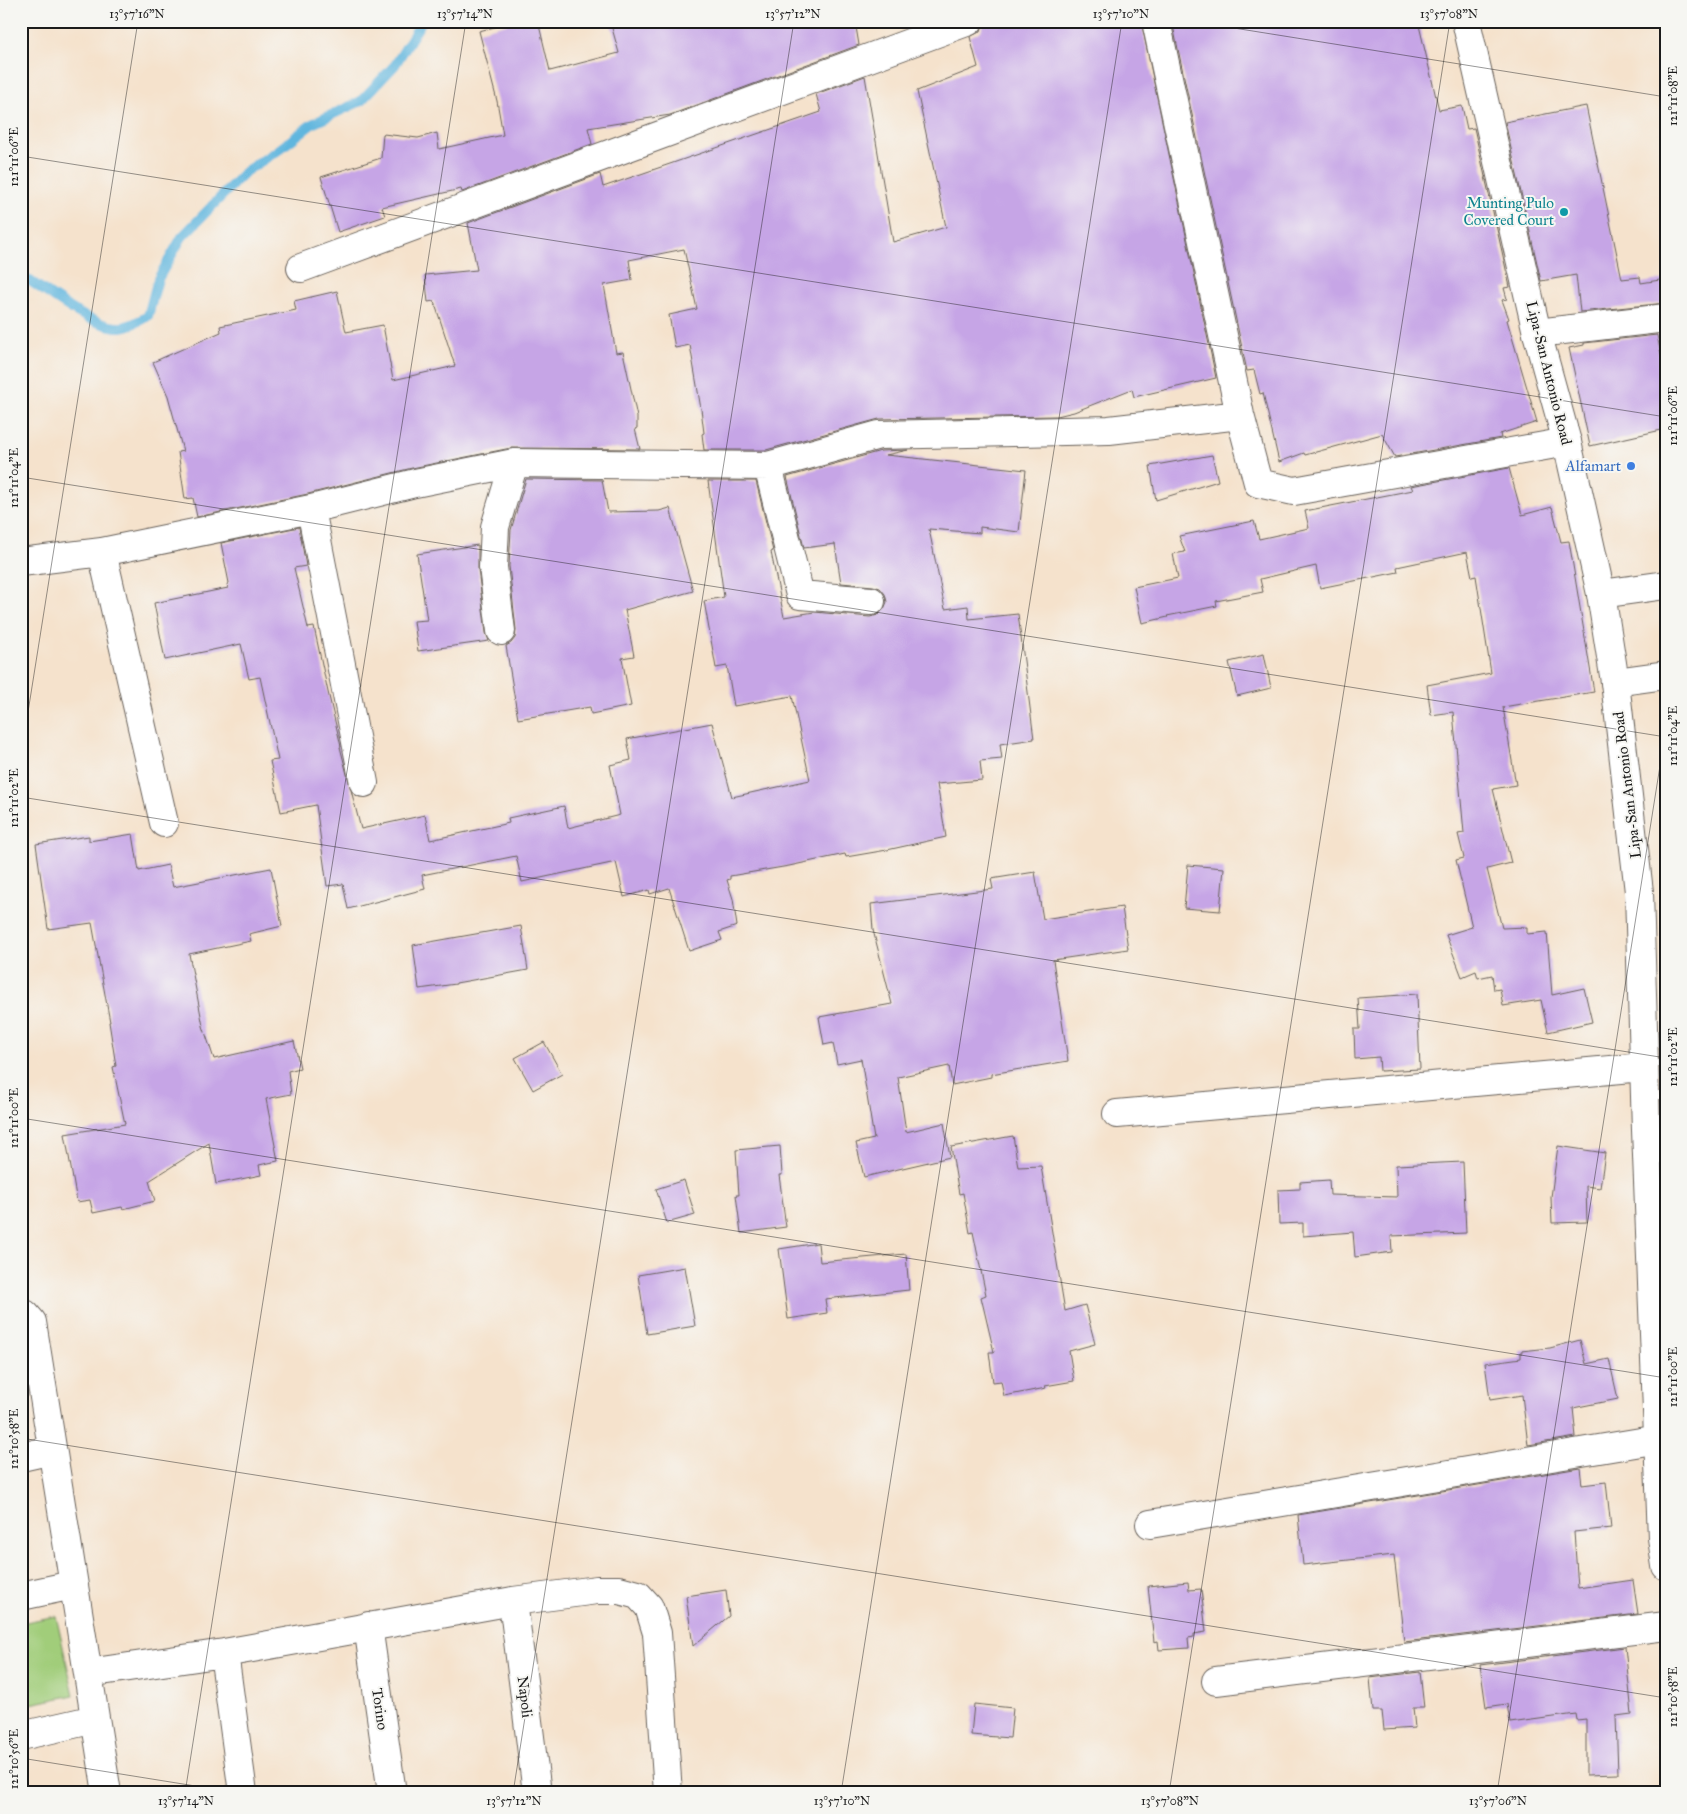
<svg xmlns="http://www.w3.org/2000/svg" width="1687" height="1814" font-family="'IM FELL Great Primer',serif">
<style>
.green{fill:#a1cd7a;stroke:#5e744b}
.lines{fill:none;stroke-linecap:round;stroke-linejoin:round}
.stream{stroke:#61b6de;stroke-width:10}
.building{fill:#c6a5e6}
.minor-casing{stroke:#68615a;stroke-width:30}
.major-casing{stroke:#68615a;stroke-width:30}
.minor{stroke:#fff;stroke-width:28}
.major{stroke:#fff;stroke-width:28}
.ticks{fill:none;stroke:#1c1c1c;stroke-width:1;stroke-opacity:0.45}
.culture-dot{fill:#0f9aa8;stroke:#f6f6f2;stroke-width:2}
.shop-dot{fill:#3f7fe0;stroke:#f6f6f2;stroke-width:2}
.labels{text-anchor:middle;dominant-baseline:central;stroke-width:4;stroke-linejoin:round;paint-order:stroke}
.culture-label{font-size:15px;fill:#0d838f;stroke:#f6f6f2;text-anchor:end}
.street-label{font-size:15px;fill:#1c1c1c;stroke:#f6f6f2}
.shop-label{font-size:15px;fill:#366cbe;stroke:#f6f6f2;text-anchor:end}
.neatline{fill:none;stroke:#1c1c1c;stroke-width:2}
.ticks-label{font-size:12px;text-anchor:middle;fill:#1c1c1c}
</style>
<rect width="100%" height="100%" fill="#f6f6f2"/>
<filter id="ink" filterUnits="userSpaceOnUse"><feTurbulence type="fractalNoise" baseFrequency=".02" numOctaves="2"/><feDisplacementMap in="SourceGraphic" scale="10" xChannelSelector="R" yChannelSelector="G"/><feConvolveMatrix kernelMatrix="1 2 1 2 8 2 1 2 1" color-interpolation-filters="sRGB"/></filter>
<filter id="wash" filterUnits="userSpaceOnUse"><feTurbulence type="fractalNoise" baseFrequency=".0096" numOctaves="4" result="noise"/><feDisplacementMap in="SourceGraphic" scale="20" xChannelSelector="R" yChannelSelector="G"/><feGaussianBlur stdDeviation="1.12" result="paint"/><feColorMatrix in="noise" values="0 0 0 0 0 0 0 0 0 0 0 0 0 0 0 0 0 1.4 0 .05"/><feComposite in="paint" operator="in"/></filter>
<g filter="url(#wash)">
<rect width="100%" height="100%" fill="#f5e2cc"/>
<path class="green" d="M56,1616l18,79 -53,11v-83z"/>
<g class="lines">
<path class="stream" d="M21,275c27,17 63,48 95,52 11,1 23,-6 32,-11l10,-37 24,-42 64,-66 31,-20 35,-27 49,-23 34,-36 27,-44"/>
</g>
<g id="blocks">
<path class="building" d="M518,21h20l12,50 69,-18 -9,-32h245l4,24 -189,70 -82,13 4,16 -130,48 -1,-3 -79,18 3,9 -47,16 -17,-55 60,-19 2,-24 35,4 19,-5 2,16 64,-14 -6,-34 -18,-70z
M984,21h157l75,357 -82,19 -2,-8 -58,23 -17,4 -178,3 -113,31h-62l-2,-16 2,-1 -3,-24 -11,-64 -15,3 -6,-33 28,-6 -13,-60 -55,11 3,20 -28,5 12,68 7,-1 14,65v11l-2,1 5,20 -129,-1 -99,20 -104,26 -111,23 -4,-19 -8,1 -7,-47 5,-1 -15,-55 -15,-34 68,-30 -1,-6 76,-16 -2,-9 43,-10 9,41 37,-7 10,55 62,-14 -21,-65 -6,1 -3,-27 52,-5 -9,-47 132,-49 3,13 218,-75 -5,-18 49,-18 28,166 53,-15 -29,-136 61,-24 -8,-30 11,-6z
M1172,21h246l21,89 23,-4 5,23 7,-1 36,159 -6,1 3,11 -5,1 7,19 -2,1 30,102 -37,12 1,4 -106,19 -13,-23 -77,21 -1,-2 -25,9 -16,-69 -3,1 -6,-24 -7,1z
M1586,106l36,173 18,-2 1,6 25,-4v24l-86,9 -4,-37 -35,6 -36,-159z
M1657,335l9,44v50l-76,17 -21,-98 15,-3v-2z
M908,450l-22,5 140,15 -7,62 -39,-5v6l-51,-4 16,80 23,-3 1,13 49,-5 16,125 -34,5 2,15 -22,2 2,19 -45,4 9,53 -59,13 -41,7 -1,-3 -56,12 -59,10v3l-3,1 6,19 4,27 -18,6 3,8 -33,11 -20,-63 -19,6 -1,-4 -25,7 -8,-35 -94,20 -6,-26 -94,19 3,14 -77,20 -5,-25 -16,2 -11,-81 -35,7 -11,-51 8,-1 -18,-83 -11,2 -8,-35 -76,16 -11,-57 74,-15 -1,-4 2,-1 -8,-40 78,-16 7,39 -12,2 14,60 6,-1 14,65 11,46 2,9h-1l21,82 64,-14 5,25 79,-17 -1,-5 56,-12 4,22 52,-13 -10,-50 21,-5 -4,-21 85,-16 20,74 78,-17 -18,-84 -58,10 -7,-40 -11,2 -12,-67 20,-4 -16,-116h48l17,70 -2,1 13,65 30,-5 56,5 8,-2 6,-6 3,-7 -2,-8 -5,-6 -7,-2 -32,-3 -6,-39 -31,4 -17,-71 94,-26z
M1212,455l6,26 -62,19 -6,-34z
M1509,468l13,47 30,-8 9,35 8,-1 25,151 -91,15 13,78 -23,4 18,74 -24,6 15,59 25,-1v7l20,-2 5,63 32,-7 8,34 -44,10 -7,-32 -38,6 -3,-17 -6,1 -2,-15 -14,3 -2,-7 -14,6 -16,-42 26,-8 -16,-67 8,-2 -6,-24 6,-1 -11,-121 -22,3 -4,-30 64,-12 -15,-97 -4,1 -5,-25 -70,15 1,5 -78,16 -4,-22 -56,13 3,13 -47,9 1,5 -50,10 1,1 -26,6 -8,-36 44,-9 -5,-24 12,-2 -6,-16 75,-15 5,18 50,-11 -4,-17 108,-21 -2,-4z
M526,479l76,1 6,32 51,-1 11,-3 23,83 -68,19 9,46 -12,2 9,48 -40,8 -1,-7 -72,12 -12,-73 5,-3 4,-5 1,-8 -7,-64 2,-36z
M478,545v24l8,64 3,8 -71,10 -4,-30 13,-1 -10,-66z
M1264,654l7,34 -34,8 -8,-34z
M133,834l6,37 29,-6 5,22 98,-19 11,58 -33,8 2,7 -62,13 14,72 11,33 80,-18 6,27 -12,3 3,23 -25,5 12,62 -19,4 2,10 -45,9 -7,-41 -60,38 6,20 -32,8 -1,-2 -29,6 -3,-13 -13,2 -12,-68 60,-10 -12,-57 3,-1 -7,-44h1l-18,-99 -44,6 -12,-85 53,-8v5z
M1188,865l36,3 -4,43 -36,-3z
M1035,872l8,47 79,-12 6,42 -75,11 15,101 -77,13v3l-39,8 -3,-19 -51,11 8,55 38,-9 6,34 -86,20 -8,-34 18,-4 -13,-80 -24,5 -4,-21 -9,2 -5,-28 73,-13 -19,-74 -2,-26 122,-15 -2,-10z
M521,926l7,44 -72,13v1l-37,5 -6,-44z
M1417,994l3,75 -40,2 -1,-14 -24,2 -1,-30h6l-2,-31z
M544,1042l18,32 -29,16 -18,-32z
M1013,1136l5,31 23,-1 24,145 20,-6 10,39 -26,7 5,30 -29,5 1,2 -42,8 -3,-15 -8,1 -4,-30h5l-13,-55 5,-2 -13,-63 -3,1 -7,-40 -4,1 -8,-47z
M780,1146l2,29h-3l7,52 -45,6 -5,-38h3l-3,-45z
M1558,1146l47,7 -5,35 -14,-2 1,36 -35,1 -1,-26z
M1463,1162l3,71 -75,3 1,16 -37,5 -2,-25 -50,4v-13l-24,1 -1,-34 22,-1v-7l29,-2 1,15 67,2 -1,-32z
M684,1180l11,35 -28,8 -11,-34z
M818,1243l2,19 86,-8 3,36 -84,9 2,14 -39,6 -9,-70z
M685,1267l10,59 -48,8 -9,-59z
M1580,1340l6,24 23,-5 9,40 -45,9 3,29 -48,8 -6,-50 -32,5 -5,-37 36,-5v-7l29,-3z
M1580,1468l2,17 24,-3 5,46 -37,4 4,56 55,-8 5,34 -234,28 -10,-87 -91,10 -5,-50z
M1188,1582l1,8 12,-1 5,43 -12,2v3l-6,1 1,10 -30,2 -1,-9 -4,1 -6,-56z
M726,1590l3,26 -36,30 -7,-50z
M1625,1647l7,67 -16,2 2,58 -32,1v-56l-9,1 -1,-6 -66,9 -3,-19 -21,3 -6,-42z
M1420,1672l4,36h-11l2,20 -31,2 -2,-19h-9l-3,-33z
M974,1704l39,4 -3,30 -39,-3z"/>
</g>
</g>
<g filter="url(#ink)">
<use href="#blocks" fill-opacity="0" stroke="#68615a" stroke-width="1"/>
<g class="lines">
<g class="minor-casing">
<path id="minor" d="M1156,21l84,394 18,68 36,8 273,-49
M301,268l668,-247
M1537,333l129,-15
M768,466l32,129 71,6
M311,509l53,274
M102,552l62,271
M21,562l81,-10 209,-43 104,-26 99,-20 254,3 111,-31 230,-5 131,-15
M1601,594l65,-9
M501,631l-8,-64 2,-40 19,-64
M1615,682l51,-7
M1117,1114l527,-47
M21,1313l4,1 7,8 75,471
M21,1457l31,-7
M1150,1524l509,-85
M21,1596l52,-11
M513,1601l24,192
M368,1626l24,167
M224,1653l19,140
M88,1673l136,-20 289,-52 84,-11h22l19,5 11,12 8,26 11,160
M1216,1681l450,-55
M21,1736l74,-17"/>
</g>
<g class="major-casing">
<path id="major" d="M1466,21l71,312 30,109 34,152 14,88 24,210 7,238 16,408 4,28"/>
</g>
<use href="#minor" class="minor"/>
<use href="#major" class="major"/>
</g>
</g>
<path class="ticks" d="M1190,21l476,76M21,156l1645,261M21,477l1645,260M21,756l117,-735M21,797l1645,261M21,1118l1645,260M21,1438l1645,260M21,1758l218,35M185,1793l281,-1772M513,1793l281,-1772M841,1793l281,-1772M1169,1793l281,-1772M1497,1793l169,-1065"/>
<circle class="culture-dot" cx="1564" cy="212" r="5"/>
<circle class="shop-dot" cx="1631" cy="466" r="5"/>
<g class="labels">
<g class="culture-label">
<text x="1554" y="203">Munting Pulo<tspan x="1554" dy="17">Covered Court</tspan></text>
</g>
<g class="street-label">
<text transform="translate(1549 373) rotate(76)">Lipa-San Antonio Road</text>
<text transform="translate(1627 785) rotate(-97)">Lipa-San Antonio Road</text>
<text transform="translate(525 1697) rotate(83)">Napoli</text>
<text transform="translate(380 1709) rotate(82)">Torino</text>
</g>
<g class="shop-label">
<text x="1621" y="466">Alfamart</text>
</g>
</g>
<rect width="1687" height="1814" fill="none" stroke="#f6f6f2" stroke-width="55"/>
<rect x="28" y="28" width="1632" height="1758" class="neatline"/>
<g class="ticks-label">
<text x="137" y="18">13°57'16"N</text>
<text x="465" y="18">13°57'14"N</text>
<text x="793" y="18">13°57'12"N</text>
<text x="1121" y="18">13°57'10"N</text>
<text x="1449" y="18">13°57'08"N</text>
<text transform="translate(1673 96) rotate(-90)" y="4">121°11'08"E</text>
<text transform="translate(14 157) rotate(-90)" y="4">121°11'06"E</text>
<text transform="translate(1673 416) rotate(-90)" y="4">121°11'06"E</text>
<text transform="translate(14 478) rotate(-90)" y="4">121°11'04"E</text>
<text transform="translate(1673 736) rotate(-90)" y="4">121°11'04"E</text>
<text transform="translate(14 798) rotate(-90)" y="4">121°11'02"E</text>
<text transform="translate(1673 1057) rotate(-90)" y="4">121°11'02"E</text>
<text transform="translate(14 1118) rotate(-90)" y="4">121°11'00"E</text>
<text transform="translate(1673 1377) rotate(-90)" y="4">121°11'00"E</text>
<text transform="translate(14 1439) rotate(-90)" y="4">121°10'58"E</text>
<text transform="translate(1673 1697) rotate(-90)" y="4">121°10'58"E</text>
<text transform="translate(14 1759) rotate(-90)" y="4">121°10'56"E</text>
<text x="186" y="1805">13°57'14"N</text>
<text x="514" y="1805">13°57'12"N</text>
<text x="842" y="1805">13°57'10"N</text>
<text x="1170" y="1805">13°57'08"N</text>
<text x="1498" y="1805">13°57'06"N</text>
</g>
</svg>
